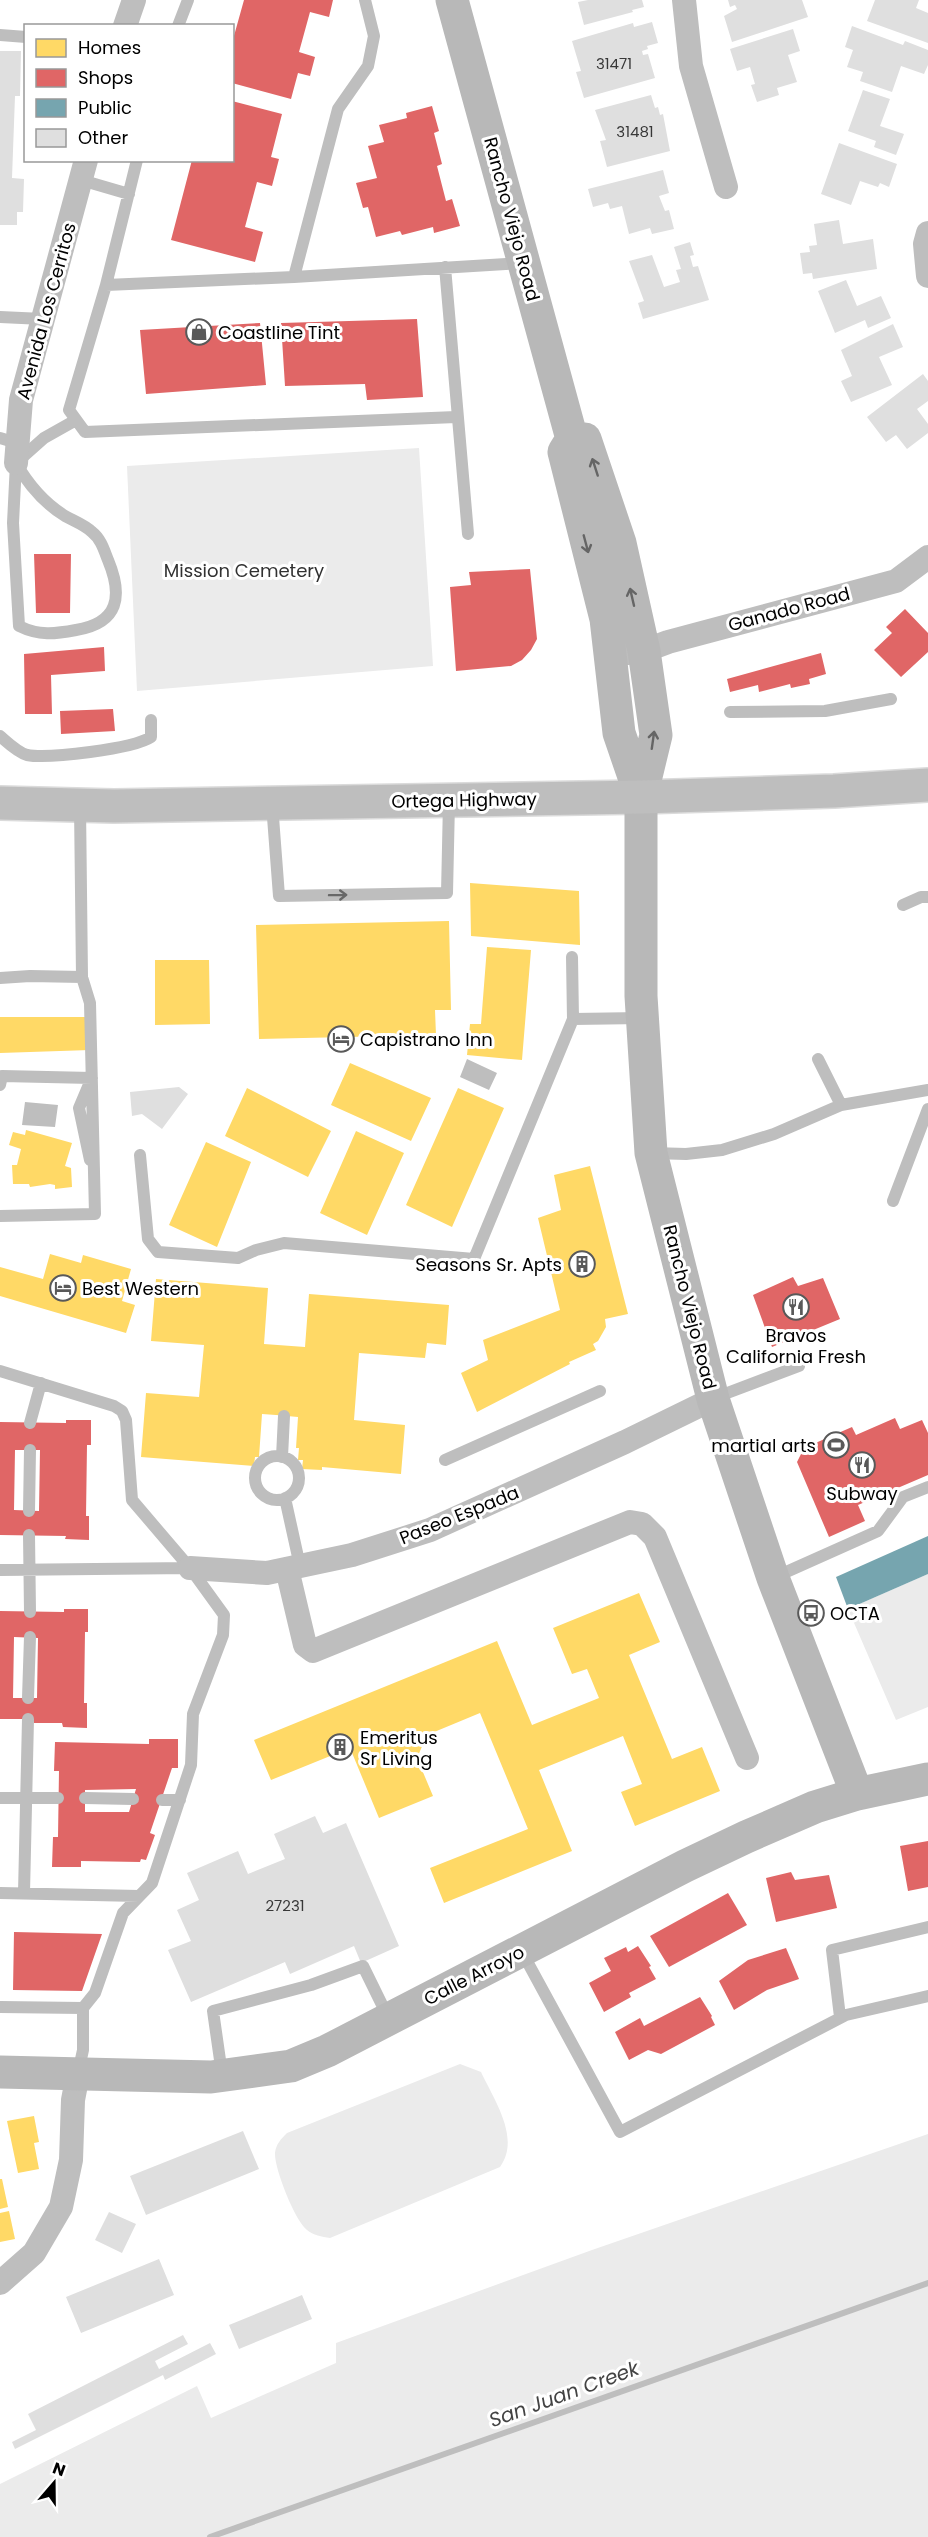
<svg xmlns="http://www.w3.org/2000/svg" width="928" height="2537" font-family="Poppins,sans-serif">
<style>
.green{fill:#ebebeb}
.water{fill:#bebebe}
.homes{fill:#ffd966}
.shops{fill:#e06666;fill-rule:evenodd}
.public{fill:#76a5af}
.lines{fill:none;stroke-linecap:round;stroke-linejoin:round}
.stream{stroke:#bebebe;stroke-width:6}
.building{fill:#dfdfdf}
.primary-casing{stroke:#dbdbdb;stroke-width:36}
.lane{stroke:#bebebe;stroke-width:12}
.street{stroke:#bebebe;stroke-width:24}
.secondary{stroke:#b8b8b8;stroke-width:33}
.primary{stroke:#bebebe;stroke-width:33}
.oneway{stroke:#656565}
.oneway2{stroke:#686868}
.labels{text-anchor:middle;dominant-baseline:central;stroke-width:6;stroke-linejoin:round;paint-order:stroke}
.number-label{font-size:15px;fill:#383838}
.street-label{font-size:18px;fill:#000;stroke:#fff}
.poi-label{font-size:18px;fill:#000;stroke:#fff;text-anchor:start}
.park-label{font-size:18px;fill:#323232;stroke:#fff}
.water-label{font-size:20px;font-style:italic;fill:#434343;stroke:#fff}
</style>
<rect width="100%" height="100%" fill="#fff"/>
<path class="green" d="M419,448l14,218 -296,25 -10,-225z
M928,1574v133l-32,13 -48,-111z
M460,2064l21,8c13,28 40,66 19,95l-170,71c-8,-1 -17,-3 -23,-8 -12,-9 -33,-62 -32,-77 1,-9 6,-14 12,-20z
M928,2134v403h-928v-53l197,-98 14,32 125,-55v-20l256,-93z"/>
<path class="water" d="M467,1059l30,14 -8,17 -29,-13z
M25,1102l33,3 -3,22 -33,-2z"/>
<path class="homes" d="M470,883l109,8 1,54 -109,-9z
M449,921l2,89h-16l1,25 -177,4 -3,-114z
M487,947l44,3 -9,110 -55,-5 3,-31h11z
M155,960h54l1,64 -55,1z
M0,1017h89l1,33 -90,3z
M350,1063l81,35 -20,43 -80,-36z
M247,1088l84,43 -23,46 -83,-41z
M458,1088l46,20 -52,119 -46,-22z
M26,1130l46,13 -7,23 6,2 1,19 -17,2v-4l-5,-1 -20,3 -1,-3h-16l-1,-19h5l4,-16 -12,-4 4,-13 12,3z
M356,1131l48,22 -37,82 -47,-22z
M206,1142l45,20 -34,85 -48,-22z
M590,1166l38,148 -23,5 1,8 -8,14 -5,3 3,6 -27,12 1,2 -93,48 -16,-39 27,-13 -5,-20 77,-30 -22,-92 23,-8 -7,-35z
M50,1254l31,9 2,-8 48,14 -9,32 13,4 -9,28 -126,-37v-29l43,12z
M156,1279l112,9 -4,56 41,3 4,-53 140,11 -3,40 -19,-2 -2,15 -66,-5 -5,67 51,5 -4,49 -79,-7v3l-20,-1 1,-9h-5l1,-12h-3l2,-31 -22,-2 -14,-1 -3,43h-4l-1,9 -113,-9 5,-64 53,4 5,-52 -53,-4z
M639,1593l21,49 -31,13 43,104 30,-12 18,44 -85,35 -14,-34 21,-8 -19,-48 -84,34 33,81 -128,52 -14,-35 98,-39 -48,-116 -53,22 -10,23 16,38 -54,22 -29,-70 -79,32 -17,-40 243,-99 35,84 67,-27 -12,-29 -15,5 -19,-46z
M34,2116l5,26 -5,1 5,26 -21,4 -11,-52z
M0,2179h2l6,28 -8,2z
M9,2211l6,28 -15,3v-29z"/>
<path class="shops" d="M244,0h89l-4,17 -19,-5 -11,40 16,5 -5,19 -12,-3 -7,26 -59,-16v-40z
M232,101l50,13 -11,43 8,2 -7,27 -15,-4 -12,45 18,5 -8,30 -84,-22 21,-80h40z
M432,106l7,25 -5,2 8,31 -5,2 9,35 6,-2 8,27 -26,7 -1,-6 -31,8 -2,-4 -24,6 -8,-30 -5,1 -7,-25 21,-5 -9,-32 16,-4 -5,-17 28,-7 -1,-5z
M417,319l6,78 -56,3 -2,-16 -80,2 -4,-63z
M260,323l6,62 -120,9 -6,-64z
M34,554h37l-1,59h-34z
M530,569l7,70 -6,11 -9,10 -11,6 -55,5 -6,-84 21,-2 -2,-13z
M905,609l23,24v19l-27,25 -27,-27 18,-17 -6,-6z
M104,647l1,24 -54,4 1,39h-27l-1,-60z
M821,653l5,21 -17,5 1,5 -19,4 -1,-4 -31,8 -1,-7 -28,7 -3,-13z
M113,709l2,22 -54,3 -1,-23z
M793,1277l5,9 25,-8 17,41 -68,28 -19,-52z
M895,1418l5,11 22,-9 6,13v42l-70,30 7,16 -36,16 -32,-75 7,-14 48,-21 4,8z
M66,1420h25v25h-4l-1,71h3v24l-24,-1 1,-3 -66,-1v-113l66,1zM15,1450h25l-1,61 -25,-1z
M64,1609h24v23h-3l-1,71h3v25l-24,-1 -1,-4h-28l-1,-4h-33v-108l64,1zM14,1637l24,1 -1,60h-24z
M149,1739h29v29h-6l-22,65 5,2 -9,25 -5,-1 -1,3 -59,-1v6h-29l1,-30h5l1,-66h-5l1,-29 94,2zM136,1789l-7,23h-44v-22z
M928,1841v46l-20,4 -8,-45z
M791,1872l4,8 34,-5 8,33 -61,14 -10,-44z
M728,1893l19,32 -78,42 -19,-31z
M14,1932l88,2 -20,57 -69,-1z
M638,1946l13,20 -2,1 7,12 -27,14 2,4 -27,15 -15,-29 22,-12 -7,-13 22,-11 2,5z
M786,1948l13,31 -32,11 -33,20 -15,-29 29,-21z
M700,1997l12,19 -1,1 4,8 -54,29 -13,-4 -19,10 -14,-28 25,-14 4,8z"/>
<path class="public" d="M928,1536v38l-80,35 -12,-32z"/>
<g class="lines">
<path class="stream" d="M210,2537l718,-254"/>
</g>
<path class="building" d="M588,0h54l2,7 -12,3 1,2 -49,13 -6,-23z
M728,0h74l6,17 -76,25 -8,-26 13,-7 -2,-4 -5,2z
M875,0h44l-3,8 12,5v30l-61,-22z
M652,22l6,21 -11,3 1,3 -6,2 1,4 5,-1 7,24 -71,20 -8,-26 5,-1 -9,-30 61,-18 1,4z
M852,26l51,19 2,-4 23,9v15l-4,9 -23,-8 -9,26 -32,-11 3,-9 -16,-5 6,-17 -8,-3z
M793,29l7,22 -12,4 9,27 -20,6 2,7 -22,7 -6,-17 4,-1 -5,-17 -13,4 -7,-22z
M0,51h21l-1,45h-5l-3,82 12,1 -1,33h-6v13h-17z
M863,90l27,9 -10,27 24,8 -8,21 -22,-8 2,-6 -28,-10z
M651,95l4,13 3,-1 2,8 3,-1 7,37 -63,16 -7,-26 6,-1 -11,-30z
M839,143l58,21 -8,23 -9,-4 -2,4 -18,-6 -9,24 -30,-11z
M663,170l6,23 -10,3 6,15 4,-1 5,19 -22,5 -2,-6 -21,6 -7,-28 -12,3 -2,-6 -15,4 -5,-18z
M839,220l4,24 30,-5 4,30 -64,10 -1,-6 -9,1 -3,-21 10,-1 -1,-6 8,-1 -3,-21z
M690,242l4,13 -4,1 3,11 5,-1 11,34 -66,19 -5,-16 6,-2 -15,-40 23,-6 12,32 16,-5 -4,-12 5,-1 -7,-22z
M846,280l11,26 24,-10 10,22 -23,10 -3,-8 -30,13 -17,-42z
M893,324l10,23 -24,10 13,28 -41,17 -10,-21 11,-5 -11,-26z
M923,374l5,7v20l-11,8 11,15v9l-21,16 -11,-14 -10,7 -19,-25z
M179,1087l9,7 -26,35 -20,-15 -10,2 -2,-24z
M315,1816l8,17 23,-10 53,123 -38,17 -7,-17 -64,28 -5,-12 -94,40 -23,-52 23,-9 -14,-31 22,-10 -12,-27 51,-22 10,23 37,-15 -11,-25z
M243,2131l16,38 -113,46 -16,-39z
M109,2212l27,12 -14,29 -27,-13z
M159,2259l15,36 -93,38 -15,-36z
M302,2295l10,24 -73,30 -10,-24z
M183,2335l5,9 -33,17 4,8 51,-26 6,11 -51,26 -2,-5 -148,74 -3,-7 24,-12 -8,-16z"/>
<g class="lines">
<g class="primary-casing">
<path id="primary" d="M0,803l114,3 527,-9 193,-6 94,-6"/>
</g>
<path class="lane" d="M178,26l10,-26
M0,35l26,2
M81,180l48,14
M445,267l23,267
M294,277l44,-168 30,-43 6,-30 -9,-36
M106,285l31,-125
M0,317l43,2
M456,417l-371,15 -16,-22 37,-125 188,-8 229,-14
M0,438l17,5
M17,462l27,-24 32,-18
M16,463c12,21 28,40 49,53 9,5 20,9 27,16 9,7 12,18 16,28 15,36 11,63 -32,70 -21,4 -37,6 -57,-4l-6,-103z
M730,712l95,-1 66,-12
M0,736c7,6 17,16 27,19 21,4 106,-6 124,-18v-17
M272,804l7,92 168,-3 2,-91
M903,905l18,-8h7
M0,978l30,-2 52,1
M573,1019l69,-1
M818,1059l23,46
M0,1085l2,-9 90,2
M652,1153l34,1 36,-4 52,-16 67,-29 87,-15
M140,1155l8,84 10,13 80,6 18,-8 28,-7 190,16 99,-240 -1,-62
M90,1160l-11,-52 11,-26
M893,1201l35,-92
M0,1216l95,-2 -5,-211 -8,-26 -2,-171
M0,1371l114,35 8,5 4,9 6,80 58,68 34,47 -1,20 -30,79 -2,51 -39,118 -29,30 -28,80 -12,15v42l-5,23
M714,1398l85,-32
M30,1423l11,-40
M255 1478a22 22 0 1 1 44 0a22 22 0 1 1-44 0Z
M282,1457l2,-41
M445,1460l155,-69
M285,1498l15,68
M29,1511l1,-61
M29,1535l1,77
M0,1570l190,-2
M775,1577l103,-46 25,-34 25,-10
M28,1698l2,-61
M0,1798h58
M85,1798l48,1
M162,1800h18
M0,1893l139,3
M24,1893l4,-174
M522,1952l98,180 226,-117 82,-19
M0,2007l83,1
M840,2017l-8,-67 96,-23
M222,2074l-9,-63 98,-26 52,-19 26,53"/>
<path class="street" d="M684,0l7,66 35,121
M125,26l9,-26
M928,233l-3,11 3,32
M16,463l5,-63 65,-240
M627,653l17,-2 24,-9 228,-61 32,-24
M190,1568l77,5 85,-18 78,-25 195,-88 88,-43
M287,1569l18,76 8,6 317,-129 12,2 13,13 92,221
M0,2283l34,-30 27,-46 10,-47 2,-60 5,-26"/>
<path class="secondary" d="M452,0l120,439 -8,13 42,167 13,114 22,64
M572,439h13l35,104 24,108 12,84 -15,62v199l10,157 62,246 60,179 84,216
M0,2072l211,5 80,-11 36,-15 358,-185 61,-29 69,-30 42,-13 71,-15"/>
<use href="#primary" class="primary"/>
</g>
<defs><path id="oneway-shaft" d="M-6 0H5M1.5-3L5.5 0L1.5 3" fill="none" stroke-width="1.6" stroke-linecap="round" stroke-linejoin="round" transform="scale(1.5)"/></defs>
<g class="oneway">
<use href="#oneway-shaft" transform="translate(595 467) rotate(-108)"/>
<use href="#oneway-shaft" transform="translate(586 544) rotate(75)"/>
<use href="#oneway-shaft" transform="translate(632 597) rotate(-103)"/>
<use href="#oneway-shaft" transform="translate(653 740) rotate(-82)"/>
</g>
<use class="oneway2" href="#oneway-shaft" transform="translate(338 895) rotate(-1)"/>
<defs>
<g id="shop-ring" transform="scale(1.35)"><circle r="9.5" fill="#fff" stroke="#595959" stroke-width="1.5"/><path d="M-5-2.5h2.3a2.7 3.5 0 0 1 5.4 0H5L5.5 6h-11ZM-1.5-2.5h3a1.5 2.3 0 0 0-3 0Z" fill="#595959"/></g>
<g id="hotel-ring" transform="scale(1.35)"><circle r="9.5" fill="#fff" stroke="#595959" stroke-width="1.5"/><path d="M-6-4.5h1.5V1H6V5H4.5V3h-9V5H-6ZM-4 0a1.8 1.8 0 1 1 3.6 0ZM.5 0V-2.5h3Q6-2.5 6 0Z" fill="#595959"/></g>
<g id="building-ring" transform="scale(1.35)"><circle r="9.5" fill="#fff" stroke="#595959" stroke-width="1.5"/><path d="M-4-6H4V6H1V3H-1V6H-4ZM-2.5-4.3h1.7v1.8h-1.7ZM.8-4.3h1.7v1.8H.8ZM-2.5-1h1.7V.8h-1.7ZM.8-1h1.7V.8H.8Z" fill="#595959"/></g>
<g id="restaurant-ring" transform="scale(1.35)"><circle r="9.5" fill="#fff" stroke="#595959" stroke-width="1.5"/><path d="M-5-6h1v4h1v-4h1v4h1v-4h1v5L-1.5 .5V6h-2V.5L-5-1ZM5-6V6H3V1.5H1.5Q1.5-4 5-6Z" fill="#595959"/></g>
<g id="stadium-ring" transform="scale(1.35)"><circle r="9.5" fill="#fff" stroke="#595959" stroke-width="1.5"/><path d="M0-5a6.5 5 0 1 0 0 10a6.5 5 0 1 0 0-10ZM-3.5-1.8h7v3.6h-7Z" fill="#595959"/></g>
<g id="bus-ring" transform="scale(1.35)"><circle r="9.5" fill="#fff" stroke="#595959" stroke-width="1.5"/><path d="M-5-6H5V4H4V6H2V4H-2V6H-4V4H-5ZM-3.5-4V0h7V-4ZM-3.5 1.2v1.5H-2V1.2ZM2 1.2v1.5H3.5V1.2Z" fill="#595959"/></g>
</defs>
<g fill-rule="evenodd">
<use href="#shop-ring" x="199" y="332"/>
<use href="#hotel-ring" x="341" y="1039"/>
<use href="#building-ring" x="582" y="1264"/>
<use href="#hotel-ring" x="63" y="1288"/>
<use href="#restaurant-ring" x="796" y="1307"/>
<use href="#stadium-ring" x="836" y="1445"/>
<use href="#restaurant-ring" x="862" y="1465"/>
<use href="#bus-ring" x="811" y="1613"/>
<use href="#building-ring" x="340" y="1747"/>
</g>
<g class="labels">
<g class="number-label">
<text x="614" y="63">31471</text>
<text x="635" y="131">31481</text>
<text x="285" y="1905">27231</text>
</g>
<g class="street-label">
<text transform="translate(512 219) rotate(75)">Rancho Viejo Road</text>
<text transform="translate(46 311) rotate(-75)">Avenida Los Cerritos</text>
<text transform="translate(789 609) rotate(-15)">Ganado Road</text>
<text transform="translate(464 800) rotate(-1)">Ortega Highway</text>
<text transform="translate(690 1307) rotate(76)">Rancho Viejo Road</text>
<text transform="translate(459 1515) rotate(-22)">Paseo Espada</text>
<text transform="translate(474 1975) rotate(-27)">Calle Arroyo</text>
</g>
<g class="poi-label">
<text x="218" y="332">Coastline Tint</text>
<text x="360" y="1039">Capistrano Inn</text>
<text x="562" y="1264" text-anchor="end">Seasons Sr. Apts</text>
<text x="82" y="1288">Best Western</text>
<text x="796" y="1335" text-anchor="middle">Bravos<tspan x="796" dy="21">California Fresh</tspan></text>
<text x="816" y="1445" text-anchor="end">martial arts</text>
<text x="862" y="1493" text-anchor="middle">Subway</text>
<text x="830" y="1613">OCTA</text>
<text x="360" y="1737">Emeritus<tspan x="360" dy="21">Sr Living</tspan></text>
</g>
<g class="park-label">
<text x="244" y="570">Mission Cemetery</text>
</g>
<g class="water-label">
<text transform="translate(564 2394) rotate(-20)">San Juan Creek</text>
</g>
</g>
<rect x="24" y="24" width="210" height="138" fill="#ffffff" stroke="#999999" stroke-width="1.5"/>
<rect x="36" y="39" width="30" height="18" fill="#ffd966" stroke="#999999" stroke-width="1.5"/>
<text x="78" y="54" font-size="18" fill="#000000">Homes</text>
<rect x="36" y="69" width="30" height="18" fill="#e06666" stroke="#999999" stroke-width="1.5"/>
<text x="78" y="84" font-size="18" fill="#000000">Shops</text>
<rect x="36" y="99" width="30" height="18" fill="#76a5af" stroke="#999999" stroke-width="1.5"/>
<text x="78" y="114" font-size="18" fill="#000000">Public</text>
<rect x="36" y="129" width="30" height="18" fill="#dfdfdf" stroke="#999999" stroke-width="1.5"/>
<text x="78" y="144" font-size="18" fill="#000000">Other</text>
<g transform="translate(54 2483) rotate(20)" stroke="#ffffff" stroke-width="4.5" paint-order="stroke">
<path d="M0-4.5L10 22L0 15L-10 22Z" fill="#000000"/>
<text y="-9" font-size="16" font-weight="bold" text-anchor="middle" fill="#000000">N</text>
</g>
</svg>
